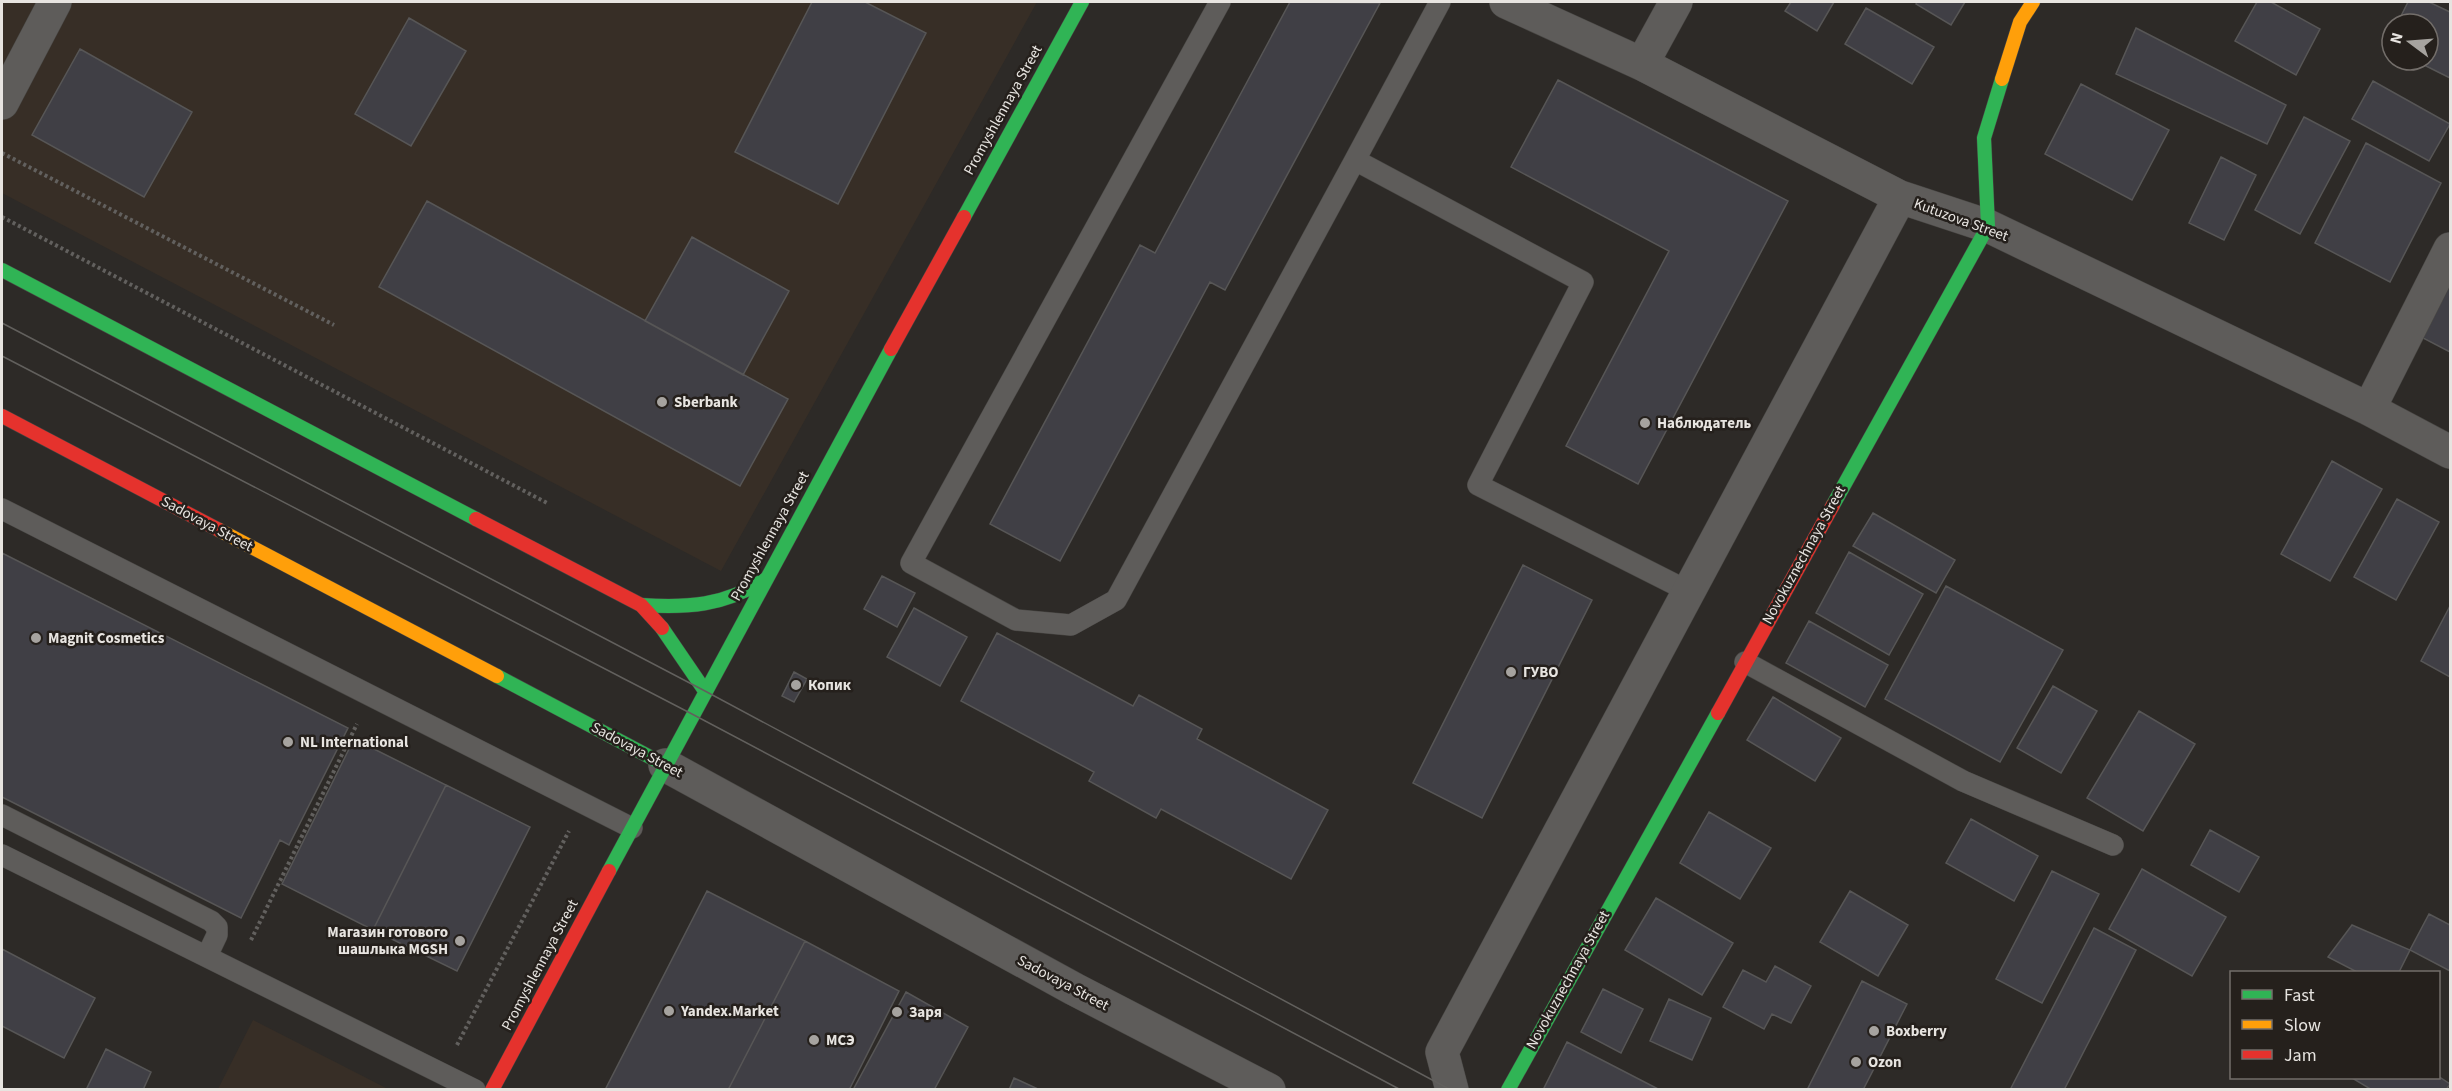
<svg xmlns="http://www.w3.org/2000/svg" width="2452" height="1091" font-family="'Source Sans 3',sans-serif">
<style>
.built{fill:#372e26}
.building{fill:#403f45;stroke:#575656;stroke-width:1.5}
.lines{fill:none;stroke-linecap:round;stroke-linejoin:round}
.lane-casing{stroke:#474542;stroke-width:22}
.street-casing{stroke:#474542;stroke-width:34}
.fast-casing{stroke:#474542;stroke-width:15}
.slow-casing{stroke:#474542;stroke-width:15}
.jam-casing{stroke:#474542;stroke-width:15}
.path{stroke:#62605e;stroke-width:4;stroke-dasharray:3 3;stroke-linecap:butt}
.lane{stroke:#5e5c5a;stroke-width:21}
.street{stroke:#5e5c5a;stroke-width:33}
.fast{stroke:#30b455;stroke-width:14}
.slow{stroke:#ff9f0a;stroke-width:14}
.jam{stroke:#e5322d;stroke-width:14}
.tram{stroke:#62605d;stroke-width:1.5}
.poi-dot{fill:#a6a39f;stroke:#25201c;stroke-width:2}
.labels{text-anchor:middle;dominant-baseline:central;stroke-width:5;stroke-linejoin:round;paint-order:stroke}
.street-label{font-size:15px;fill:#e7e4e0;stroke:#25201c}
.poi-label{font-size:15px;font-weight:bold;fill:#e7e4e0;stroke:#25201c;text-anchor:start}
</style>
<rect width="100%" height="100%" fill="#2d2a27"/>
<path class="built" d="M2,2h1035l-316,569 -719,-378z
M253,1020l135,69h-170z"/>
<path class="building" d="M812,2h53l61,31 -88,171 -103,-52z
M1290,2l90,1 -155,287 -15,-8 -150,279 -70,-37 150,-279 15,8z
M1791,2h43l-17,29 -32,-20z
M1917,2h48l-14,23 -35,-21z
M2257,2h14l49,27 -24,46 -61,-34z
M2408,2h21l21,10v66l-36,-18h14v-36h-31z
M1866,8l68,39 -22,37 -67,-40z
M409,18l57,33 -55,95 -56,-32z
M2136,28l150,77 -19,39 -151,-70z
M80,49l112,63 -48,85 -112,-62z
M1558,80l230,121 -150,283 -72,-38 103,-195 -158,-84z
M2373,81l77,43 -21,37 -77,-42z
M2081,84l88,46 -37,70 -87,-46z
M2304,117l46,24 -50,93 -45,-24z
M2366,143l75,40 -51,99 -75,-39z
M2221,157l35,18 -32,65 -35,-17z
M427,201l361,198 -48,87 -361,-199z
M692,237l97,54 -46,84 -98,-54z
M2450,284v68l-27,-14z
M2332,461l50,28 -52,92 -49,-27z
M2397,499l42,23 -43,78 -42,-23z
M1873,513l82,47 -19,33 -83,-47z
M1849,552l74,42 -34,61 -73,-42z
M2,553l346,175 -59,117 -9,-5 -39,78 -239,-121z
M1523,565l69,35 -110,218 -69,-35z
M882,576l33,17 -18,34 -33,-18z
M1946,586l117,64 -63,112 -115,-63z
M2450,606v71l-29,-16z
M914,608l53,29 -27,49 -53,-29z
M1809,621l79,44 -23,42 -79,-44z
M997,633l136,73 6,-11 63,34 -5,10 131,71 -37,69 -130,-70 -5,9 -67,-37 5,-9 -133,-71z
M794,672l13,7 -13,23 -12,-6z
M2053,686l44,25 -36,62 -44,-25z
M1773,697l68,41 -26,43 -68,-41z
M2139,711l56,33 -52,87 -56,-33z
M354,739l92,46 -73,145 -91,-46z
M446,785l84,42 -73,144 -84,-41z
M1709,812l62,36 -31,51 -60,-36z
M1971,819l67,37 -24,45 -68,-38z
M2210,830l49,27 -20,35 -48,-27z
M2142,869l84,48 -34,59 -83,-47z
M2052,871l47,23 -57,109 -46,-24z
M707,891l98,50 -77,149h-123z
M1850,891l58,34 -30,51 -58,-34z
M1656,898l77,45 -31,52 -77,-45z
M2429,914l21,11v46l-40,-21z
M2352,925l58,25 -11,22h-42l-29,-15z
M2094,928l42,22 -72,140h-54z
M805,941l94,50 -50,99h-121z
M2,949l93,49 -31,60 -62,-32z
M1775,966l36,20 -20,37 -19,-9 -8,15 -41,-22 20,-37 23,12z
M1862,981l45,23 -44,86h-56z
M1603,989l40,20 -22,44 -40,-21z
M906,992l62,35 -34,63h-81z
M1669,999l42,19 -19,42 -42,-19z
M1567,1042l93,48h-117z
M106,1049l45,23 -8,18h-57z
M2438,1076l12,8 -4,6h-74l-20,-12z
M1014,1078l26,12h-31z"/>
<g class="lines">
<g class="lane-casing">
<path id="lane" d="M1220,2l-309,561 105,57 55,5 45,-25 239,-440
M1440,2l-85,158 228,122 -105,203 212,107
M2,509l630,319
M1745,662l218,119 150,64
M2,815l209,106 6,6v8l-10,21
M2,855l473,235"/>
</g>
<g class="street-casing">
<path id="street" d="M1506,2l136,62 258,133 88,29 381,183 81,43
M1642,64l34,-62
M2,103l53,-101
M2369,409l81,-160
M665,765l409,224 195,101
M1452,1090l-10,-38 458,-855"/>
</g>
<g class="fast-casing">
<path id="fast" d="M964,217l118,-215
M2,270l474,249
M1833,505l155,-279 -4,-88 18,-59
M641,605c46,3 83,1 123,-25
M662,628l43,63
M497,676l168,89
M609,871l282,-522
M1508,1090l210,-377"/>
</g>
<g class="slow-casing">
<path id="slow" d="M2002,79l18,-57 13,-20
M219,530l278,146"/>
</g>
<g class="jam-casing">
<path id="jam" d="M891,349l73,-132
M2,416l217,114
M476,519l165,86 21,23
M1718,713l115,-208
M492,1090l117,-219"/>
</g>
<path class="path" d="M2,153l332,172
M2,217l547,287
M251,940l106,-216
M457,1045l112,-214"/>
<use href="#lane" class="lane"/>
<use href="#street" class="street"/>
<use href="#fast" class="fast"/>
<use href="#slow" class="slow"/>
<use href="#jam" class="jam"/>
<path class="tram" d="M2,323l703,368 746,399
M2,356l690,358 709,376"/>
</g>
<g class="poi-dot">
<circle cx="662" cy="402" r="6"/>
<circle cx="1645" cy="423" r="6"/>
<circle cx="36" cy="638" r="6"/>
<circle cx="1511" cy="672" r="6"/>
<circle cx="796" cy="685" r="6"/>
<circle cx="288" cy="742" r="6"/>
<circle cx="460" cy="941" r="6"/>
<circle cx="669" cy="1011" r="6"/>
<circle cx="897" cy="1012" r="6"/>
<circle cx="1874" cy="1031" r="6"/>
<circle cx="814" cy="1040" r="6"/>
<circle cx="1856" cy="1062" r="6"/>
</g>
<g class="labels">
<g class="street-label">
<text transform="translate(1003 110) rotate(-61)">Promyshlennaya Street</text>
<text transform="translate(1961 220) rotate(20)">Kutuzova Street</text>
<text transform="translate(207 524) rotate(28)">Sadovaya Street</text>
<text transform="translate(770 536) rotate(-61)">Promyshlennaya Street</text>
<text transform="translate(1804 555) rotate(-61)">Novokuznechnaya Street</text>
<text transform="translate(637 750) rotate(28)">Sadovaya Street</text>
<text transform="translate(540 965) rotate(-62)">Promyshlennaya Street</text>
<text transform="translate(1568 980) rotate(-61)">Novokuznechnaya Street</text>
<text transform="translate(1063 983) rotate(28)">Sadovaya Street</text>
</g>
<g class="poi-label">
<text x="674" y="402">Sberbank</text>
<text x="1657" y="423">Наблюдатель</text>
<text x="48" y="638">Magnit Cosmetics</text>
<text x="1523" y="672">ГУВО</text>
<text x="808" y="685">Копик</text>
<text x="300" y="742">NL International</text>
<text x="448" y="932" text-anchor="end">Магазин готового<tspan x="448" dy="17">шашлыка MGSH</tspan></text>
<text x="681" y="1011">Yandex.Market</text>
<text x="909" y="1012">Заря</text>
<text x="1886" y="1031">Boxberry</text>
<text x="826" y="1040">МСЭ</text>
<text x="1868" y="1062">Ozon</text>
</g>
</g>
<rect width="2452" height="1091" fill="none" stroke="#e7e4e0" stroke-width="6"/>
<rect x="2230" y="971" width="210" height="108" fill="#25201c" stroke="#736e6a" stroke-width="1.5"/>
<rect x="2242" y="990" width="30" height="9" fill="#30b455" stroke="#736e6a" stroke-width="1.5"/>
<text x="2284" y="1001" font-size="18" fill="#e7e4e0">Fast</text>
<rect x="2242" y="1020" width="30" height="9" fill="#ff9f0a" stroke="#736e6a" stroke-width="1.5"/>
<text x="2284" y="1031" font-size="18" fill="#e7e4e0">Slow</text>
<rect x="2242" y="1050" width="30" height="9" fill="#e5322d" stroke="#736e6a" stroke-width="1.5"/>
<text x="2284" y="1061" font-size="18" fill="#e7e4e0">Jam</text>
<g transform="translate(2410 42) rotate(286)"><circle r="28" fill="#25201c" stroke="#736e6a" stroke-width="1.5"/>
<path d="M0-4.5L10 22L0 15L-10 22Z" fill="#a6a39f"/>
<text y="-9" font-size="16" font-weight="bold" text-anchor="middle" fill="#e7e4e0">N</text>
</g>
</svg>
